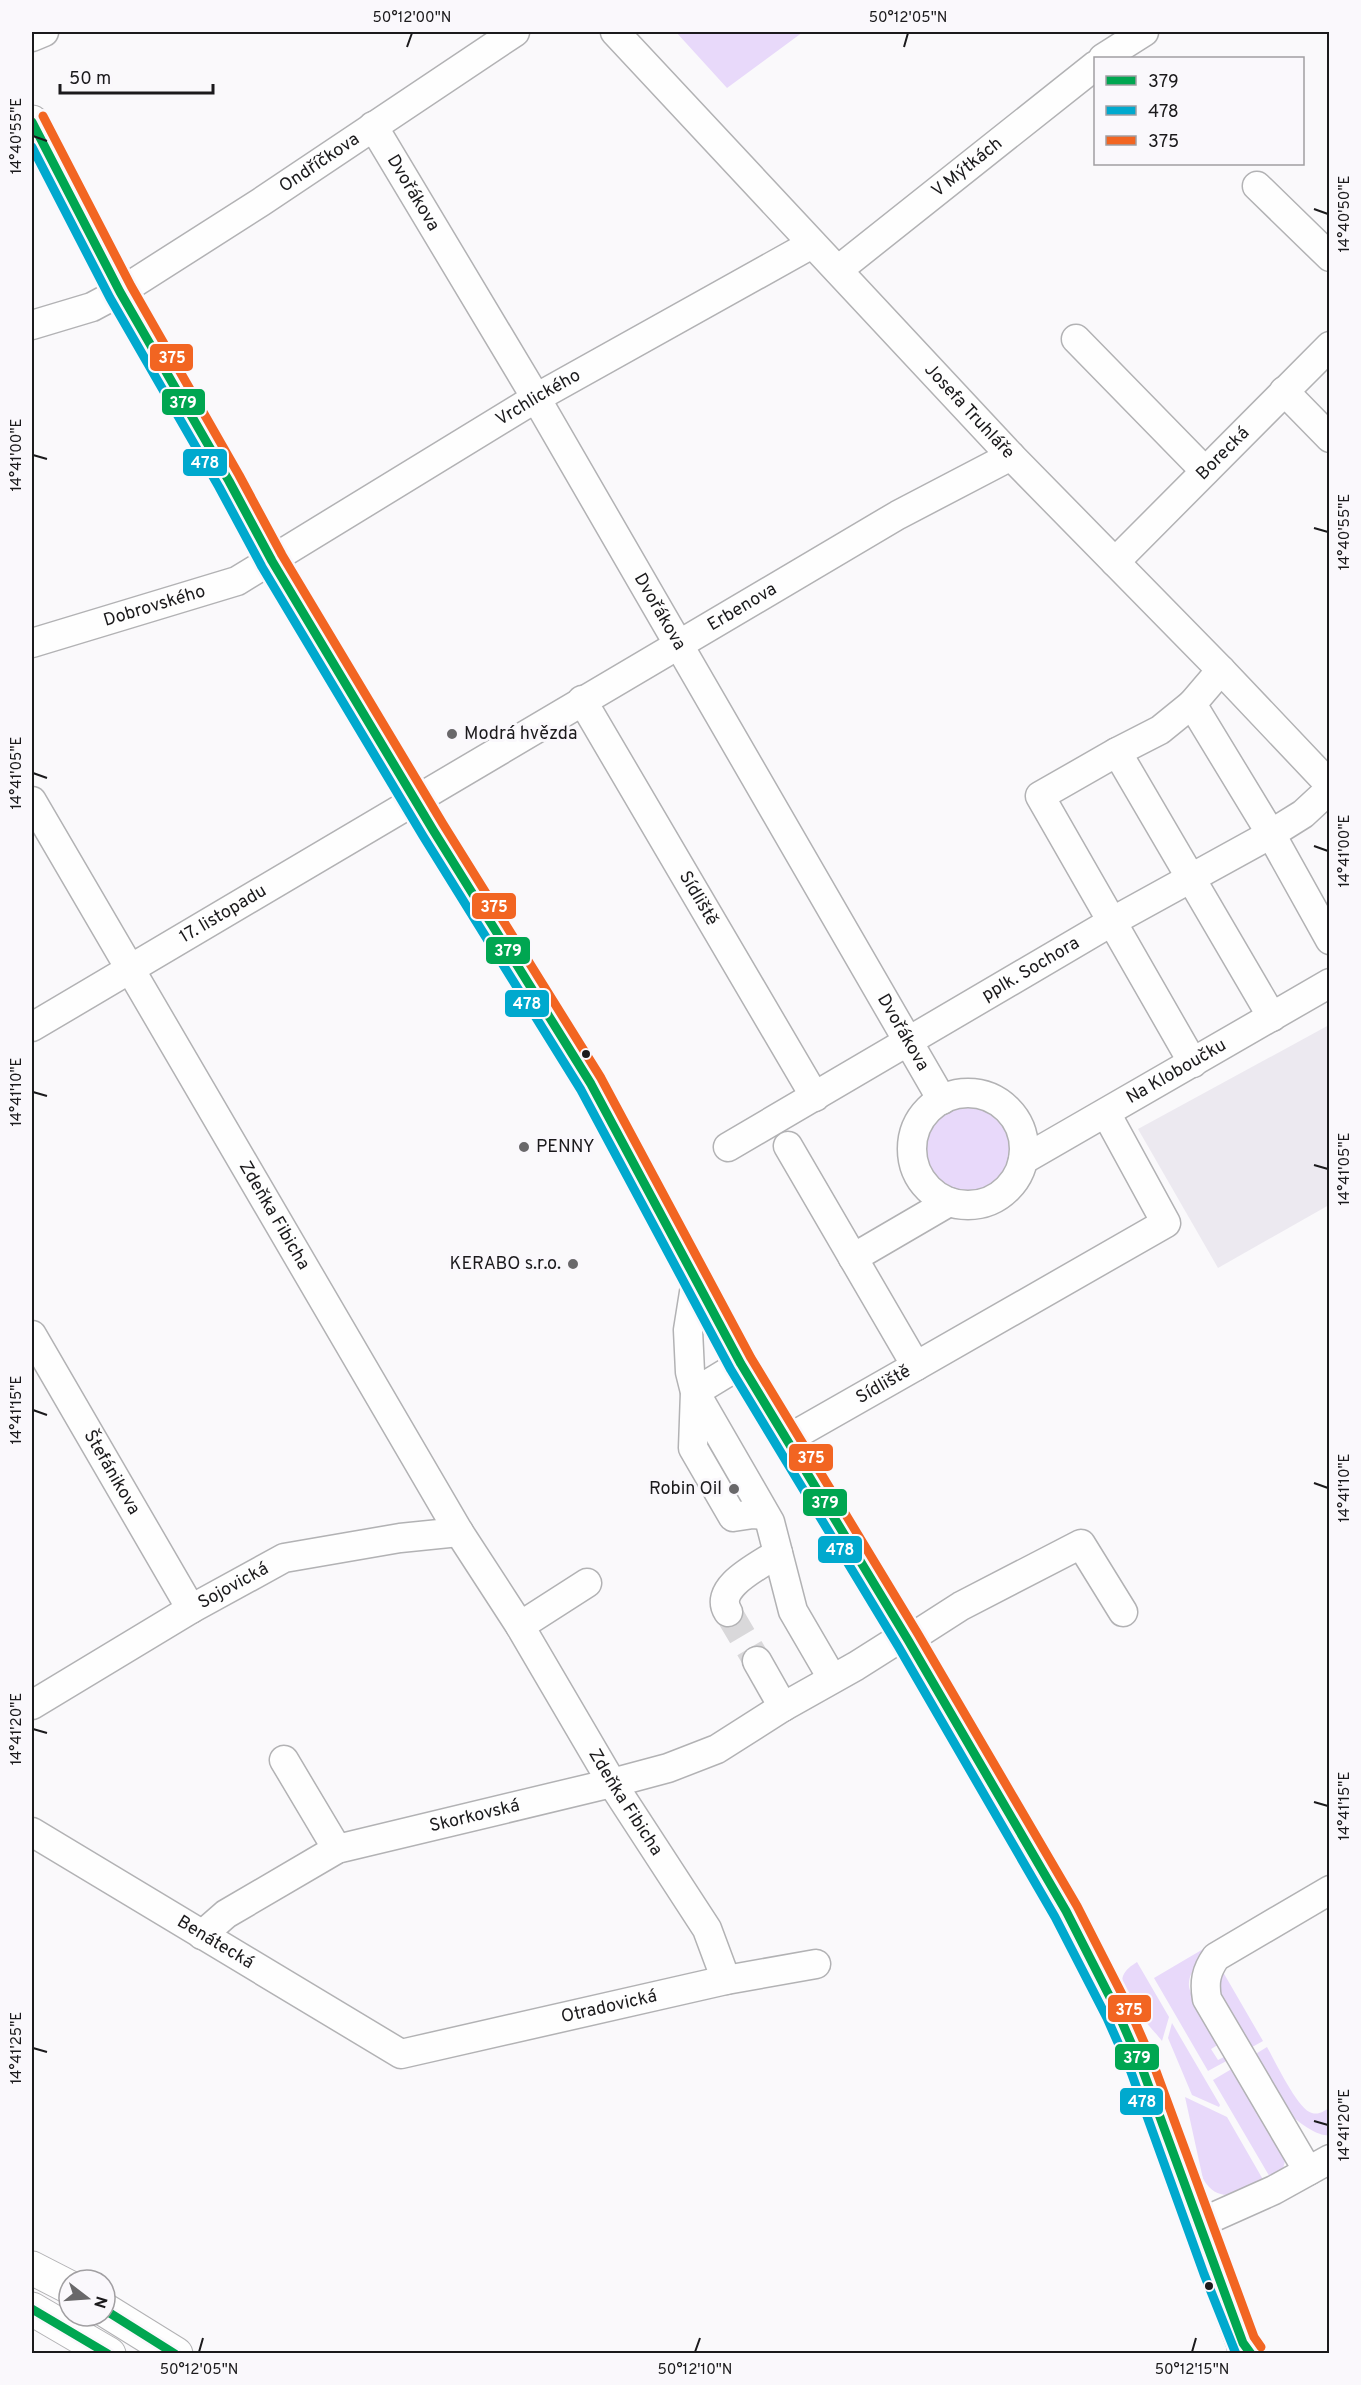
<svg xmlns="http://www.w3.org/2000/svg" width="1361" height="2385" font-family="Overpass,sans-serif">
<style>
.built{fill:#ece9f0}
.green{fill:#e8d9fa}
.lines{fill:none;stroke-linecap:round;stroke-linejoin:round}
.minor-tunnel{stroke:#d9d8da;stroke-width:28;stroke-dasharray:28 14;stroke-linecap:butt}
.minor-casing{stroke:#b2b2b4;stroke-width:31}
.major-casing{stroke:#b2b2b4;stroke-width:35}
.highway-casing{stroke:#b2b2b4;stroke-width:35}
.minor{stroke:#fefefe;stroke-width:28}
.major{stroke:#fefefe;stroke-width:33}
.highway{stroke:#fefefe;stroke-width:33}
.bus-1-casing{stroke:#faf8fc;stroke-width:14}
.bus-2-casing{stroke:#faf8fc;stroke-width:14}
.bus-3-casing{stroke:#faf8fc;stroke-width:14}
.bus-1{stroke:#00a651;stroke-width:9}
.bus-2{stroke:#00a9ce;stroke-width:9}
.bus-3{stroke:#f26522;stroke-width:9}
.ticks{fill:none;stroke:#1b1a1c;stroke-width:2}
.poi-dot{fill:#69686a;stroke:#faf8fc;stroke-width:2}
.bus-dot{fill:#1b1a1c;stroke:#faf8fc;stroke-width:2}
.labels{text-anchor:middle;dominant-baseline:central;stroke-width:6;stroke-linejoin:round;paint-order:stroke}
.street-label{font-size:18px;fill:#1b1a1c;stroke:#faf8fc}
.poi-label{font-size:18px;fill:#1b1a1c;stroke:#faf8fc;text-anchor:start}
.line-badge{stroke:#faf8fc;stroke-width:2}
.badge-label{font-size:16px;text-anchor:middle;font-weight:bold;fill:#fff}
.neatline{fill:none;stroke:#1b1a1c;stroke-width:2}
.ticks-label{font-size:15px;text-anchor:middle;fill:#1b1a1c}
</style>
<rect width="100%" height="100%" fill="#faf9fb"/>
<path class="built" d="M1329,1025v180l-111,63 -80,-139z"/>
<path class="green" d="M676,32h127l-76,56z
M923 1149a46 46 0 1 1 92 0a46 46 0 1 1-92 0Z
M1329,1875v6l-130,79c-5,8 -11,17 -10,26 0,9 26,47 32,57l-10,6 7,11 10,-5 2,4 -22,12 -54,-93z
M1137,1962l32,55 -7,24c-10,-13 -45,-48 -39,-65 3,-7 8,-10 14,-14z
M1223,1972l40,69 -18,10 -29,-64z
M1172,2023l48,82 -1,2 -27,-12 -24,-57z
M1267,2047c8,14 31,63 45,66 7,2 12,-2 17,-5v27c-11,3 -36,-17 -44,-25 -14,-15 -24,-36 -36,-52z
M1235,2067l51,90 -4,16 -11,6 -58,-99z
M1185,2097l42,20 38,66c-23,8 -45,24 -62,-4z"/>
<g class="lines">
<path class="minor-tunnel" d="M728,1612l29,49"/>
<g class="minor-casing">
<g id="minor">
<path id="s1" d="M615,32l396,424 210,214 109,115"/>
<path d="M32,37l12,-5"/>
<path d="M1103,58l41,-26"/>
<path id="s2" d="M373,126l163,272 406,702"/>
<path d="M1257,186l73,71"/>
<path id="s3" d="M838,270l258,-205"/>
<path id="s4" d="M32,325l60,-18 28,-15 141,-90 254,-170"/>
<path d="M1076,339l129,132"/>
<path d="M1284,391l46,47"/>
<path id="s5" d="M1115,562l215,-216"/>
<path id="s6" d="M32,643l205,-62 299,-183 276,-154"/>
<path id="s7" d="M582,700l233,397"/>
<path d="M1192,704l79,130 59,106"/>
<path d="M1117,752l155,265"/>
<path id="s8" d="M32,801l427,731 61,94 92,157 95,146 19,51"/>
<path id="s9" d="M32,1027l866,-512 113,-59"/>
<path d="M1193,1063l-153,-267 77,-44 43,-22 32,-26 29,-34"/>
<circle cx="968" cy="1149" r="56"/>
<path id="s10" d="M728,1147l385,-226 158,-87 32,-20 27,-25"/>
<path id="s11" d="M1023,1160l307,-177"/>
<path d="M853,1258l96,-56"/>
<path d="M696,1280l-8,50 2,42 5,20 -2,56 40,69 20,-3 12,1"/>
<path id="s12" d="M32,1335l159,274"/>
<path d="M741,1364l-46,28 75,130 23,89 39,67"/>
<path d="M916,1366l250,-143 -60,-110"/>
<path id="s13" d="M786,1440l130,-74 -128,-220"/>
<path d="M728,1612c-16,-25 33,-47 50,-59"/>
<path d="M520,1626l67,-43"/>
<path d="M908,1640l53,-34 120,-62 42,68"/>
<path d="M757,1661l26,46"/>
<path id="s14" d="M32,1705l159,-96 93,-51 116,-20 59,-6"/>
<path d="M284,1760l53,89"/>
<path id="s15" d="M32,1832l369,222 325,-74 90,-16"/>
<path id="s16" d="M202,1935l24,-21 111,-65 275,-66 56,-15 49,-19 66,-42 73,-41 49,-31"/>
<path d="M1308,2171l-101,-172c-3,-17 -1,-28 9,-42l114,-67"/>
<path d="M1198,2224l76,-34 56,-31"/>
</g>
</g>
<g class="major-casing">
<path id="major" d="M32,122l88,170 109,189 43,80 161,269 158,254 150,280 167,276 158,271 52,102 24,55 73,202 28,73 2,11"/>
</g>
<g class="highway-casing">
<path id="highway" d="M32,2268l37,19
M32,2309l77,45
M105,2310l71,44"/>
</g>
<use href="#minor" class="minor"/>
<use href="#major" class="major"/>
<use href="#highway" class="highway"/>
<g class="bus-1-casing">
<path id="bus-1" d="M32,122l88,170 109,189 43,80 161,269 158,254 150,280 167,276 158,271 52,102 24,55 101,275 8,11
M32,2309l76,45
M105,2310l70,44"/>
</g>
<g class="bus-2-casing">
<path id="bus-2" d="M32,147l78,151 109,189 43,80 161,269 158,254 150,280 167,276 157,271 52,101 24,54 73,202 32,80"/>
</g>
<g class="bus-3-casing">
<path id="bus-3" d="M43,116l88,170 108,189 43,80 161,269 158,254 150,280 167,276 159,272 52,102 24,55 101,274 7,10"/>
</g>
<use href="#bus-1" class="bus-1"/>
<use href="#bus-2" class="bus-2"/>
<use href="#bus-3" class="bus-3"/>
</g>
<path class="ticks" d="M407,47l5,-14M904,47l4,-14M33,136l14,5M1314,209l14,5M33,455l14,4M1314,528l14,4M33,773l14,5M1314,846l14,5M33,1092l14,4M1314,1165l14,4M33,1410l14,5M1314,1483l14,5M33,1729l14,4M1314,1802l14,4M33,2048l14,4M1314,2121l14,4M199,2352l4,-14M695,2352l5,-14M1192,2352l4,-14"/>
<g class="poi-dot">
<circle cx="452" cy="734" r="6"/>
<circle cx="524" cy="1147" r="6"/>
<circle cx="573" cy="1264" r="6"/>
<circle cx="734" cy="1489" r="6"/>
</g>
<g class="bus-dot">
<circle cx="586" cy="1054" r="5"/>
<circle cx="1209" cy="2286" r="5"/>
</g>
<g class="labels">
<g class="street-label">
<text stroke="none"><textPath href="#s4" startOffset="332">Ondříčkova</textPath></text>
<text stroke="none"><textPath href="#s3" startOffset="165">V Mýtkách</textPath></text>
<text stroke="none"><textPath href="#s2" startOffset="78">Dvořákova</textPath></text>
<text stroke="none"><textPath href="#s6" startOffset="567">Vrchlického</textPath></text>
<text stroke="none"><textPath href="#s1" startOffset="519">Josefa Truhláře</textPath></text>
<text stroke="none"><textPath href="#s5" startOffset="153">Borecká</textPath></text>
<text stroke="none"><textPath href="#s6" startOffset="128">Dobrovského</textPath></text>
<text stroke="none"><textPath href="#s9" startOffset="825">Erbenova</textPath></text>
<text stroke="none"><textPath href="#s2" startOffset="564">Dvořákova</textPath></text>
<text stroke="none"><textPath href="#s7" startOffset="230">Sídliště</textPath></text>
<text stroke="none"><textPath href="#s9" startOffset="222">17. listopadu</textPath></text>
<text stroke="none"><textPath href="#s10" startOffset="351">pplk. Sochora</textPath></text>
<text stroke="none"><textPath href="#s2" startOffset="1050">Dvořákova</textPath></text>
<text stroke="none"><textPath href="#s11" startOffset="177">Na Kloboučku</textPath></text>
<text stroke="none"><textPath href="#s8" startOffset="480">Zdeňka Fibicha</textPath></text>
<text stroke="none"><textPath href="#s13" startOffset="112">Sídliště</textPath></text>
<text stroke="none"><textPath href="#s12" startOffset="159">Štefánikova</textPath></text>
<text stroke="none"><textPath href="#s14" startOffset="234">Sojovická</textPath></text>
<text stroke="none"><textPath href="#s8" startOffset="1164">Zdeňka Fibicha</textPath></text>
<text stroke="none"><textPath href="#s16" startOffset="302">Skorkovská</textPath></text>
<text stroke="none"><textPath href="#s15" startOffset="214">Benátecká</textPath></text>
<text stroke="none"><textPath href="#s15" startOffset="644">Otradovická</textPath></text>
</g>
<g class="poi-label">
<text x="464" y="734">Modrá hvězda</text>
<text x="536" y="1147">PENNY</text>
<text x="561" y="1264" text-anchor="end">KERABO s.r.o.</text>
<text x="722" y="1489" text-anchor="end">Robin Oil</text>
</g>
</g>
<g class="line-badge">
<rect x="149" y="343" width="45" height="29" rx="6" fill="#f26522"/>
<rect x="161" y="388" width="45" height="28" rx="6" fill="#00a651"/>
<rect x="182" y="448" width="46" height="29" rx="6" fill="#00a9ce"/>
<rect x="471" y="892" width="46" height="28" rx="6" fill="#f26522"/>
<rect x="485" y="936" width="46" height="29" rx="6" fill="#00a651"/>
<rect x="504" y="989" width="46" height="29" rx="6" fill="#00a9ce"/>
<rect x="788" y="1443" width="46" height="29" rx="6" fill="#f26522"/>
<rect x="802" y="1488" width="46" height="29" rx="6" fill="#00a651"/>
<rect x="817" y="1535" width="46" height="29" rx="6" fill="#00a9ce"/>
<rect x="1107" y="1994" width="45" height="29" rx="6" fill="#f26522"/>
<rect x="1114" y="2043" width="46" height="28" rx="6" fill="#00a651"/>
<rect x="1119" y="2087" width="45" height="29" rx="6" fill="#00a9ce"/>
</g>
<g class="badge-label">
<text x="172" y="363">375</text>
<text x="183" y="408">379</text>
<text x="205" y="468">478</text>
<text x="494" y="912">375</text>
<text x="508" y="956">379</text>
<text x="527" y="1009">478</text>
<text x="811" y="1463">375</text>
<text x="825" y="1508">379</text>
<text x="840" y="1555">478</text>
<text x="1129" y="2015">375</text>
<text x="1137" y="2063">379</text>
<text x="1142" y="2107">478</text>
</g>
<rect width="1361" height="2385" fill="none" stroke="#faf8fc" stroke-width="66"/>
<rect x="1094" y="57" width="210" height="108" fill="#faf8fc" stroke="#a19fa2" stroke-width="1.5"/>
<rect x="1106" y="76" width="30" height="9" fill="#00a651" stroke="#a19fa2" stroke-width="1.5"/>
<text x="1148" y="87" font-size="18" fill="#1b1a1c">379</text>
<rect x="1106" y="106" width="30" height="9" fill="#00a9ce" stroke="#a19fa2" stroke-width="1.5"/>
<text x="1148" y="117" font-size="18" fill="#1b1a1c">478</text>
<rect x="1106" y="136" width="30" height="9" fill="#f26522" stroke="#a19fa2" stroke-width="1.5"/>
<text x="1148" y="147" font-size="18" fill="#1b1a1c">375</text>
<g transform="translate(87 2298) rotate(107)"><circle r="28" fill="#faf8fc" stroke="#a19fa2" stroke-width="1.5"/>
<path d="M0-4.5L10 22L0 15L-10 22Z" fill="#69686a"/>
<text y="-9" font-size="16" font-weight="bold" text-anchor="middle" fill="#1b1a1c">N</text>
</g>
<path d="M60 84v9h153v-9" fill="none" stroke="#1b1a1c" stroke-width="3"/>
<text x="69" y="84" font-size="18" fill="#1b1a1c" stroke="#faf8fc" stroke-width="4.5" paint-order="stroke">50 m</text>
<rect x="33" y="33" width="1295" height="2319" class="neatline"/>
<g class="ticks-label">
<text x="412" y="22">50°12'00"N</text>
<text x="908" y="22">50°12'05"N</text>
<text transform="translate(16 136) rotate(-90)" y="5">14°40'55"E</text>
<text transform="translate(1344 214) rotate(-90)" y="5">14°40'50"E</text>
<text transform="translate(16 455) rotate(-90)" y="5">14°41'00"E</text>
<text transform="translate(1344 532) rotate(-90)" y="5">14°40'55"E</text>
<text transform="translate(16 773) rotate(-90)" y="5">14°41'05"E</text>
<text transform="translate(1344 851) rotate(-90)" y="5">14°41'00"E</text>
<text transform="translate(16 1092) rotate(-90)" y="5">14°41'10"E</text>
<text transform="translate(1344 1169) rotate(-90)" y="5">14°41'05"E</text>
<text transform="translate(16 1410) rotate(-90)" y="5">14°41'15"E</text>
<text transform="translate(1344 1488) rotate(-90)" y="5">14°41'10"E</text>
<text transform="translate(16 1729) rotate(-90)" y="5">14°41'20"E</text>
<text transform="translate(1344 1806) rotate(-90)" y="5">14°41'15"E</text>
<text transform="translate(16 2048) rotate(-90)" y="5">14°41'25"E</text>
<text transform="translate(1344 2125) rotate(-90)" y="5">14°41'20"E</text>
<text x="199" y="2374">50°12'05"N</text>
<text x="695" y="2374">50°12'10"N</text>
<text x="1192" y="2374">50°12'15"N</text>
</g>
</svg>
